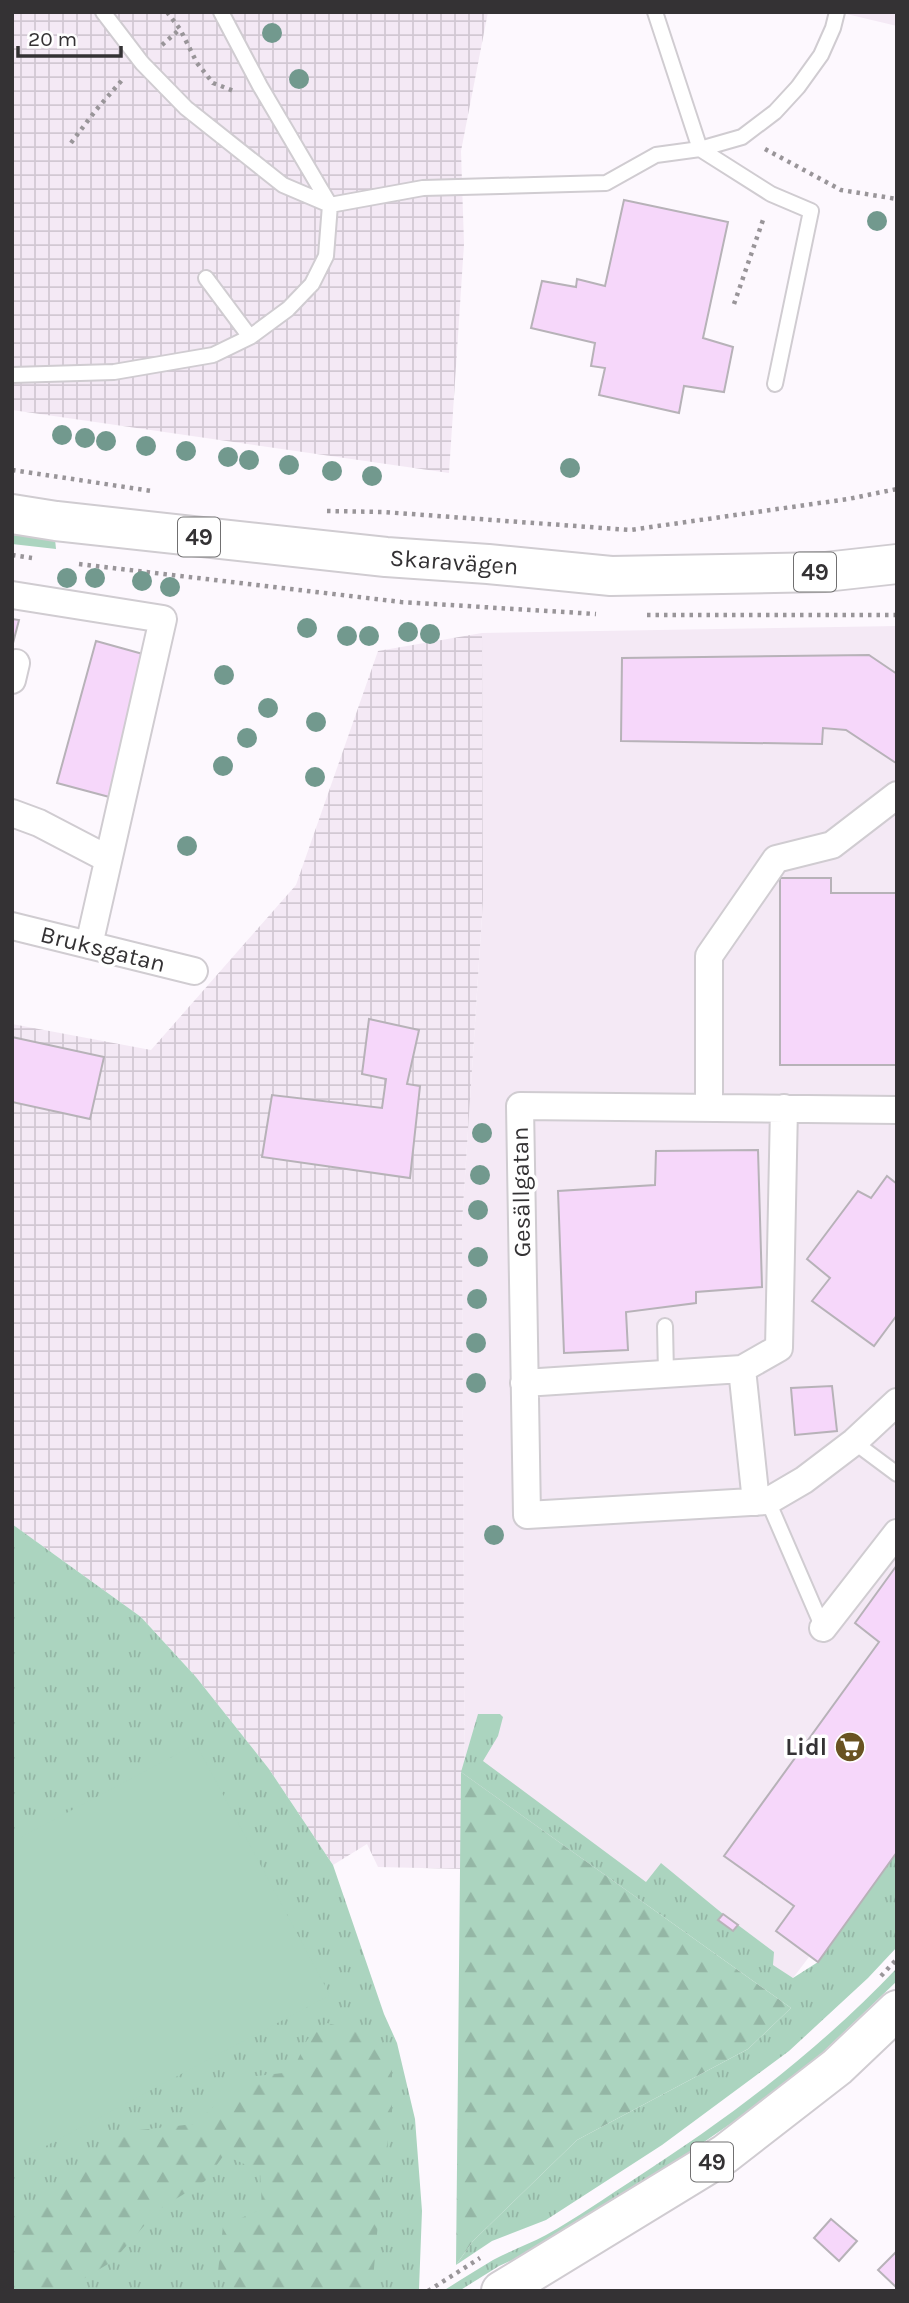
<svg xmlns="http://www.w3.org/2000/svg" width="909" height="2303" font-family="Karla,sans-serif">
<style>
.built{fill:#f4e9f5}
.industrial{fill:url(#industrial-grid)}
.grass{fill:url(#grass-tufts)}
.forest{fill:url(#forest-firs)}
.pitch{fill:#abd4bf}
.building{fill:#f6d7fa;stroke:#b7b2b8;stroke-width:2}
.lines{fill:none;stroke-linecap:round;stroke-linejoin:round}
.lane-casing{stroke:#d0ccd1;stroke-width:18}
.street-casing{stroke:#d0ccd1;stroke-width:30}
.primary-casing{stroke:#d0ccd1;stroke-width:42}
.path{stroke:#999599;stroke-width:4.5;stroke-dasharray:3.5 5;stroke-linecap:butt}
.lane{stroke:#fff;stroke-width:14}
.street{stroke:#fff;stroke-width:26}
.primary{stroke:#fff;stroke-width:38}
.tree{fill:#72998e}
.labels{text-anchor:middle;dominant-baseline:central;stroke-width:7;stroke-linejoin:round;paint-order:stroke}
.shield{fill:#fff;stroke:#717071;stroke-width:2}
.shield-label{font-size:23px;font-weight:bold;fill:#343234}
.street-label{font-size:24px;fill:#343234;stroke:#fff}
.poi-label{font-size:24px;font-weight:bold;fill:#343234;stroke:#fff;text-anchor:end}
</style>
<defs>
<pattern id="industrial-grid" width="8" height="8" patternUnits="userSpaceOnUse" patternTransform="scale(1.75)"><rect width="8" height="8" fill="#f4e9f5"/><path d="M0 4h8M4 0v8" fill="none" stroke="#d2c8d3"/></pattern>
<pattern id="grass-tufts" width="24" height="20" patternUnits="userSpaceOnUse" patternTransform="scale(1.75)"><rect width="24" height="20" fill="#abd4bf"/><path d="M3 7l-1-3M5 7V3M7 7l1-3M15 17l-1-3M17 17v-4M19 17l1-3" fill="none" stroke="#94b6a5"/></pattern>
<pattern id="forest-firs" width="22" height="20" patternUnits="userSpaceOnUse" patternTransform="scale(1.75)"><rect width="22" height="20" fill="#abd4bf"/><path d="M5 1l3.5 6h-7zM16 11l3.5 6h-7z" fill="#94b6a5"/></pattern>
</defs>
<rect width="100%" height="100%" fill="#fdf8fe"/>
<path class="built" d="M838,12h59v14z
M897,626v1215l-104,137 -144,-73 -184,-36 -3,-646 21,-323 -1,-267z"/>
<path class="industrial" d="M12,12h476l-27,139 3,93 -15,229 -437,-63z
M482,633l1,267 -21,323 3,646 -87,-2 -11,-23 -34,21 -64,-96 -73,-92 -55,-60 -129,-93v-500l139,26 145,-165 82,-234z"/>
<path class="grass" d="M12,535l43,4 1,10 -44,-5z
M12,1524l129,93 55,60 73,92 64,96 51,149 13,29 18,76 7,92 -3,78 -2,2h-405z
M478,1714h22l3,3 -5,19 -15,25 163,121 15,-19 62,51 -4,7 14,10 5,-6 36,27 -1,13 20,13 25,-16 79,-110v95l-29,31 -79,73 -127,94 -116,75 -54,21 -36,24 17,-24 104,-101 171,-91 43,-41 -330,-236z
M897,1968v13l-74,71 -71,57 -83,57 -121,78 -49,22 -40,25h-16c16,-10 33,-21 50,-31 17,-9 36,-16 53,-25 31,-17 60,-38 90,-57 96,-62 182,-127 261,-210z"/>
<path class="forest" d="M461,1772l330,236 -43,41 -171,91 -104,101 -17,24z
M327,2023l35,9 30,38v49l-9,47 -11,125h-135l-19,-19 5,-46 39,-17 -2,-38 -36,-16 -19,26 -47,29 -45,51 -50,30h-51v-85l21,2 56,-40 41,-37 64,-7 53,-47 45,-5 15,-32z"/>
<path class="pitch" d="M196,1744l134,251 -318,169v-322z"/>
<path class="building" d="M624,200l104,22 -25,116 30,9 -9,45 -40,-6 -5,27 -80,-18 6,-27 -14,-2 4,-23 -64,-15 11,-47 34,6 1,-8 28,7z
M12,619l7,1 -7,27z
M96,641l54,15 -37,142 -56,-15z
M869,655l28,19 -1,89 -50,-33 -23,-2 -1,16 -201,-3 1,-83z
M780,878h51v15h66v172h-117z
M369,1019l50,11 -12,54 13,2 -10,92 -148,-21 10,-62 110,13 4,-29 -24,-5z
M12,1037l92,20 -14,62 -78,-17z
M758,1150l4,137 -66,5v11l-70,9 2,38 -64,3 -6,-162 97,-6 1,-34z
M887,1176l10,8v131l-23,31 -62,-45 18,-23 -23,-19 51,-68 13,7z
M832,1386l5,45 -42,4 -4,-47z
M897,1565v287l-79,110 -42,-31 18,-25 -70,-50 155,-214 -24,-19z
M723,1914l15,11 -5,6 -15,-11z
M831,2219l26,22 -18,20 -25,-23z
M897,2251v37l-19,-18z"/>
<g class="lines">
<g class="lane-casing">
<path id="lane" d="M103,12l39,51 44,45 97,77 47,20 93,-17 183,-5 50,-28 44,-6 42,-12 33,-25 23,-25 23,-32 12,-27 4,-16
M655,12l45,137 71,45 40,17 -36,173
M206,278l44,59
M12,375l102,-3 99,-17 37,-18 38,-28 24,-25 14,-28 4,-51 -70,-119 -39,-74
M665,1326l1,48
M854,1442l43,32
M768,1501l55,127"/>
</g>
<g class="street-casing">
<path id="street" d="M12,595l151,24 -74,326
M12,680l4,-17
M12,813l27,10 69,36
M12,926l182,45
M709,1108v-152l67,-97 56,-14 65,-50
M897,1110l-377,-4 7,409 241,-14 36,-21 50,-38 43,-40
M524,1383l218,-14
M756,1502l-14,-133 37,-21 5,-240
M823,1628l74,-95"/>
</g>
<g class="primary-casing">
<path id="primary" d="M12,514l44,7 330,36 102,7 123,12 214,-4 72,-8
M501,2291l224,-137 112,-87 60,-57"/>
</g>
<path class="path" d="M167,12l13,17 17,34 16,20 21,8
M162,45l18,-16
M71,143l25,-33 27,-31
M765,149l76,41 56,9
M734,304l30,-87
M12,470l140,21
M327,511l56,1 247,18 218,-31 49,-10
M12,555l20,3
M79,564l322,38 195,12
M647,615h250
M881,1976l16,-17
M428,2291l52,-33"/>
<use href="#lane" class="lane"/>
<use href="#street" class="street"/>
<use href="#primary" class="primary"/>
</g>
<g class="tree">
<circle cx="272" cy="33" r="10"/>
<circle cx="299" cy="79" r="10"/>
<circle cx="877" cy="221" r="10"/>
<circle cx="62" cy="435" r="10"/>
<circle cx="85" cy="438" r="10"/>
<circle cx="106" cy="441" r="10"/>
<circle cx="146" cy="446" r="10"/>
<circle cx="186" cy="451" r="10"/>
<circle cx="228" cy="457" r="10"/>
<circle cx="249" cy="460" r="10"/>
<circle cx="289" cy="465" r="10"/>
<circle cx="570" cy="468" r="10"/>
<circle cx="332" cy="471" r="10"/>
<circle cx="372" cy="476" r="10"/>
<circle cx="67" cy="578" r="10"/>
<circle cx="95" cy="578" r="10"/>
<circle cx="142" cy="581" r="10"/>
<circle cx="170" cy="587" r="10"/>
<circle cx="307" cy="628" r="10"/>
<circle cx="408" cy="632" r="10"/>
<circle cx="430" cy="634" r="10"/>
<circle cx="347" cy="636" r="10"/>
<circle cx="369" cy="636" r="10"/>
<circle cx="224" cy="675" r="10"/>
<circle cx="268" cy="708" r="10"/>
<circle cx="316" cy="722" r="10"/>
<circle cx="247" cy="738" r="10"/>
<circle cx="223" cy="766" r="10"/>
<circle cx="315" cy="777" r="10"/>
<circle cx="187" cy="846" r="10"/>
<circle cx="482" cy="1133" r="10"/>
<circle cx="480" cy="1175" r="10"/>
<circle cx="478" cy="1210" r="10"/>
<circle cx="478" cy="1257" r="10"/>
<circle cx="477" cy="1299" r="10"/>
<circle cx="476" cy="1343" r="10"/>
<circle cx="476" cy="1383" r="10"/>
<circle cx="494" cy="1535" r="10"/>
</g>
<defs>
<g id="supermarket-disc" transform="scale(1.575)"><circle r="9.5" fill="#695322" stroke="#fff"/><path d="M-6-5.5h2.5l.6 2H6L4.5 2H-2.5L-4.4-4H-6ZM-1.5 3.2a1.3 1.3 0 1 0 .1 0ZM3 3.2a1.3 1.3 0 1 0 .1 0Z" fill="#fff"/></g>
</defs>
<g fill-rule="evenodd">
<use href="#supermarket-disc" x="850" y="1747"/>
</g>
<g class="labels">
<g class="shield">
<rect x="178" y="517.5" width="42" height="39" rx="5"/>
<rect x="794" y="552.5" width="42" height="39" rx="5"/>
<rect x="691" y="2142.5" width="42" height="39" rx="5"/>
</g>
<g class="shield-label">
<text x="199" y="537">49</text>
<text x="815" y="572">49</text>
<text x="712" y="2162">49</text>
</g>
<g class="street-label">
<text transform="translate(454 562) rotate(4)">Skaravägen</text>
<text transform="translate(103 949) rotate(14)">Bruksgatan</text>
<text transform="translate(521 1192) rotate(-91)">Gesällgatan</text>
</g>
<g class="poi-label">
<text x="827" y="1747">Lidl</text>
</g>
</g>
<rect width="909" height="2303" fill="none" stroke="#343234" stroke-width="28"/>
<path d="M18 46v10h103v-10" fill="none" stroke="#343234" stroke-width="3.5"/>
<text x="28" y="46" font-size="21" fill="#343234" stroke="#ffffff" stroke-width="5" paint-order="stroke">20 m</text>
</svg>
